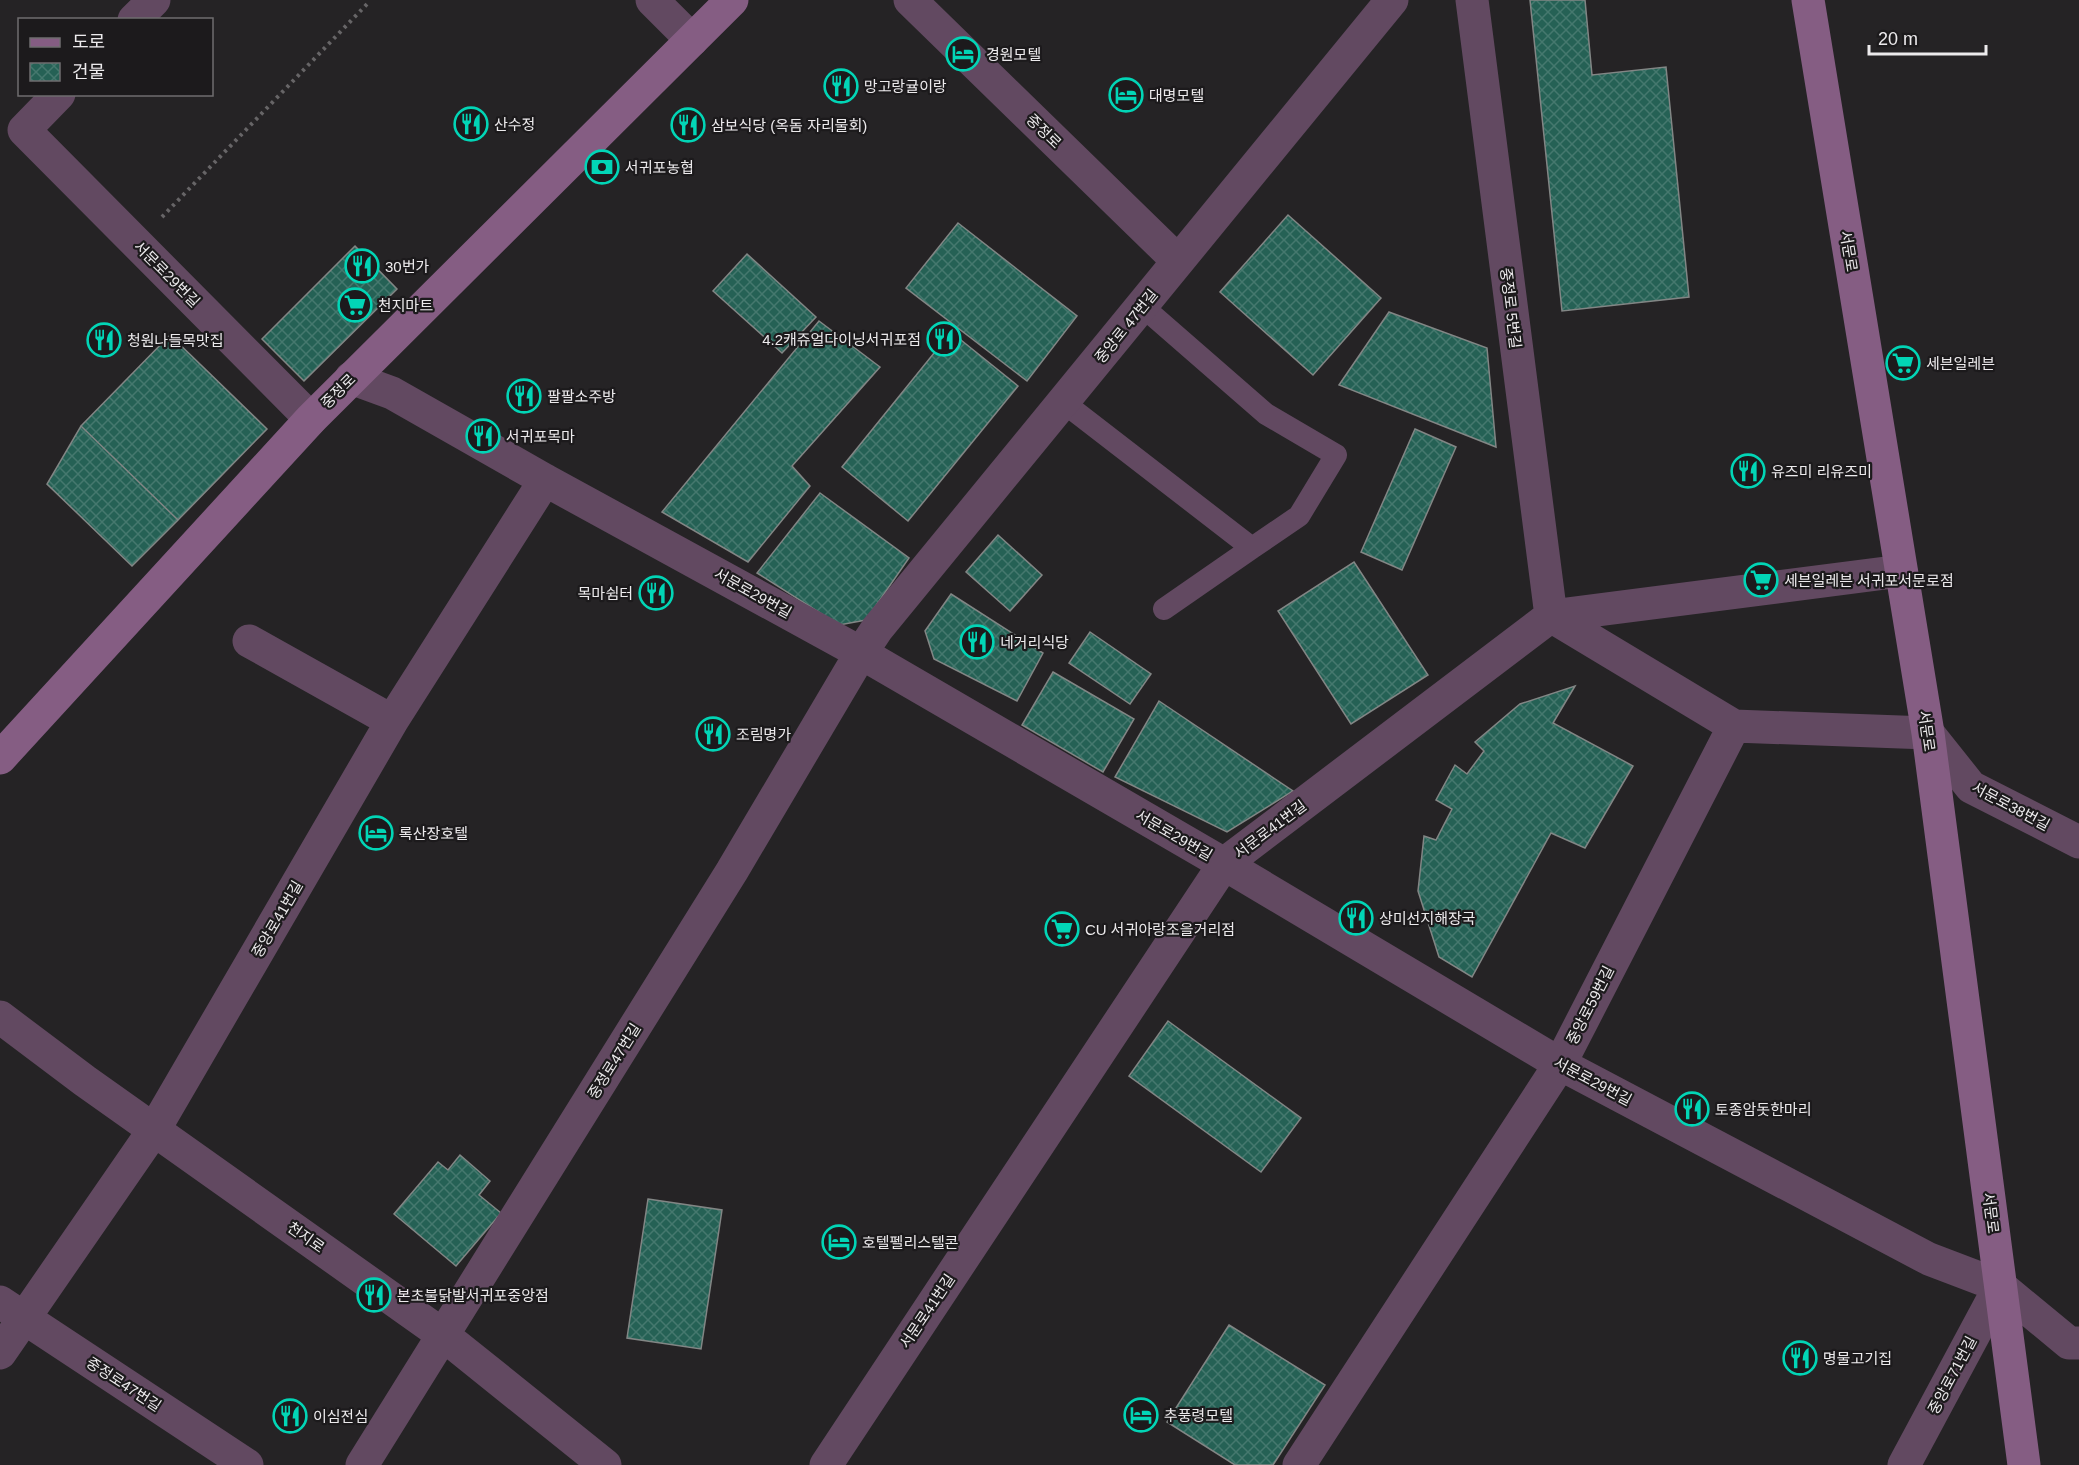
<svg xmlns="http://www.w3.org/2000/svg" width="2079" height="1465" font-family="Arial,'Noto Sans KR',sans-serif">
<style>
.building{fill:url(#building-cross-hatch);stroke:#828685;stroke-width:1.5}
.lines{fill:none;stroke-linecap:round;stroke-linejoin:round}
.path{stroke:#676567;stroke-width:4;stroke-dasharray:3 4.5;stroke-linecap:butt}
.lane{stroke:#624961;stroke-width:22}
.street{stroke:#624961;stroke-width:33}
.secondary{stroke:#855d83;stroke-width:33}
.labels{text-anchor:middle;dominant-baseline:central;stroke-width:4.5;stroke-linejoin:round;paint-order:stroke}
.poi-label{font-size:15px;fill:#eceaec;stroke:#1c1a1c;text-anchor:start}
.street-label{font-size:15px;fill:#eceaec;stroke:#1c1a1c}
</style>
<defs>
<pattern id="building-cross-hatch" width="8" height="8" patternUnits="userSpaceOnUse" patternTransform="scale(1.5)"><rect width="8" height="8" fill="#256155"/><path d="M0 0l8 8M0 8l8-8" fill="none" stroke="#45786e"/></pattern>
</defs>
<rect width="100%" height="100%" fill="#252325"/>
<path class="building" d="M1530,0h55l7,75 74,-8 23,230 -127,14z
M1288,215l93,83 -68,77 -93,-83z
M958,223l119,93 -50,65 -121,-93z
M355,246l42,43 -93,92 -42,-42z
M747,254l69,63 -34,36 -69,-62z
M1389,312l98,36 9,99 -157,-62z
M819,321l61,46 -88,99 18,20 -62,76 -86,-50z
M951,332l67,54 -110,135 -66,-54z
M170,335l97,94 -89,91 -97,-94z
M81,426l97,94 -46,46 -85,-82z
M1415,429l41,18 -54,123 -41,-18z
M820,493l89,65 -43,62 -27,5 -82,-52z
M998,535l44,40 -32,36 -44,-39z
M1354,562l74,113 -77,49 -73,-113z
M951,594l92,59 -26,48 -83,-42 -9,-28z
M1090,632l61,42 -21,30 -61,-41z
M1053,672l81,47 -31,53 -81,-47z
M1575,686l-22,37 80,43 -48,82 -34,-15 -79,144 -33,-20 -21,-66 6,-55 12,4 16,-31 -16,-9 19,-35 12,9 17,-23 -9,-9 45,-38z
M1159,701l134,90 -66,41 -112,-55z
M1168,1021l133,97 -40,54 -132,-96z
M460,1155l30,26 -11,14 22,18 -45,53 -62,-52 44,-52 10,8z
M648,1199l74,11 -21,139 -74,-11z
M1229,1325l96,60 -52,80h-38l-68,-43z"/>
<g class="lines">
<path class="path" d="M162,217l207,-215"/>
<path class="lane" d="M1063,402l189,146 47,-32 37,-61 -70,-41 -124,-108
M1164,609l88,-61"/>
<path class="street" d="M652,0l40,40
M910,0l268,261
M1472,0l79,616
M134,20l20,-20
M24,130l287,289
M24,130l35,-36
M351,378l41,15 153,87 316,173 363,211 336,200 369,195 71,27 69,57h10
M1551,616l183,110 194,7 43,54 108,55
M249,641l143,80
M0,1017l85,64 358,254 162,130
M0,1302l247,163
M0,1353l154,-223 238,-409 153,-241
M362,1465l370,-594 129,-218 16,-24 515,-629
M826,1465l398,-601 327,-248 350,-45
M1299,1465l261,-401 174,-338
M1904,1465l96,-179"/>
<path class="secondary" d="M1808,0l120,733 96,732
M0,758l311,-339 421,-419"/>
</g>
<defs>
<g id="hotel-ring" transform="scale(1.725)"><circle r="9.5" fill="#1c1a1c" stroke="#02d5b6" stroke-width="1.5"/><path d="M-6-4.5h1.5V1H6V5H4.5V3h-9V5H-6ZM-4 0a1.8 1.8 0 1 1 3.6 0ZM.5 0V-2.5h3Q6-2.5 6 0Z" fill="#02d5b6"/></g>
<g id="restaurant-ring" transform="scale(1.725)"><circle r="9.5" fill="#1c1a1c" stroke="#02d5b6" stroke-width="1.5"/><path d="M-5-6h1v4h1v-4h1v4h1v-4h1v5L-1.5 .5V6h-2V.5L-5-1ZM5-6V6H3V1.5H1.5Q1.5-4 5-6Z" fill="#02d5b6"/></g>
<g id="bank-ring" transform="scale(1.725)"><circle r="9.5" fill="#1c1a1c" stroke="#02d5b6" stroke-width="1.5"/><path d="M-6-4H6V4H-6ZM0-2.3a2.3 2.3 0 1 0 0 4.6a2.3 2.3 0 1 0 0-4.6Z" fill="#02d5b6"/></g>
<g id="supermarket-ring" transform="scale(1.725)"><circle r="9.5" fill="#1c1a1c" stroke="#02d5b6" stroke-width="1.5"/><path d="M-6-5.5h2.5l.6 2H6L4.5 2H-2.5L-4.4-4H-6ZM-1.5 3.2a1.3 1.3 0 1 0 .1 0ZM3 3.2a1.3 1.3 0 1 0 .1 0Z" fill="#02d5b6"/></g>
</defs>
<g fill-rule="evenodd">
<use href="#hotel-ring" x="963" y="54"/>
<use href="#restaurant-ring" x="841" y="86"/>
<use href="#hotel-ring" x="1126" y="95"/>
<use href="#restaurant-ring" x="471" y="124"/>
<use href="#restaurant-ring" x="688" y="125"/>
<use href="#bank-ring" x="602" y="167"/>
<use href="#restaurant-ring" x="362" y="266"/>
<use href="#supermarket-ring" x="355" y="305"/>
<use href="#restaurant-ring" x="944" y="339"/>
<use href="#restaurant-ring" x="104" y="340"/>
<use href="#supermarket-ring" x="1903" y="363"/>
<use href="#restaurant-ring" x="524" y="396"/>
<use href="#restaurant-ring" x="483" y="436"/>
<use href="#restaurant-ring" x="1748" y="471"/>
<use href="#supermarket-ring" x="1761" y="580"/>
<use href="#restaurant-ring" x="656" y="593"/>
<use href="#restaurant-ring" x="977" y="642"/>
<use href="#restaurant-ring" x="713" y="734"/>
<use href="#hotel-ring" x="376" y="833"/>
<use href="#restaurant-ring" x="1356" y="918"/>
<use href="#supermarket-ring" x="1062" y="929"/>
<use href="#restaurant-ring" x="1692" y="1109"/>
<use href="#hotel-ring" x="839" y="1242"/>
<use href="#restaurant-ring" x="374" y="1295"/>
<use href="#restaurant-ring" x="1800" y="1358"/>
<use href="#hotel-ring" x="1141" y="1415"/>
<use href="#restaurant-ring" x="290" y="1416"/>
</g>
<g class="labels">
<g class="poi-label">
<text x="986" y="54">경원모텔</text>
<text x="864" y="86">망고랑귤이랑</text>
<text x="1149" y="95">대명모텔</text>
<text x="494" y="124">산수정</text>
<text x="711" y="125">삼보식당 (옥돔 자리물회)</text>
<text x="625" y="167">서귀포농협</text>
<text x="385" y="266">30번가</text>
<text x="378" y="305">천지마트</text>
<text x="921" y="339" text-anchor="end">4.2캐쥬얼다이닝서귀포점</text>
<text x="127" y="340">청원나들목맛집</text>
<text x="1926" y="363">세븐일레븐</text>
<text x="547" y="396">팔팔소주방</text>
<text x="506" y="436">서귀포목마</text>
<text x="1771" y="471">유즈미 리유즈미</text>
<text x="1784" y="580">세븐일레븐 서귀포서문로점</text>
<text x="633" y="593" text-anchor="end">목마쉼터</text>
<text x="1000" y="642">네거리식당</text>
<text x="736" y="734">조림명가</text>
<text x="399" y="833">록산장호텔</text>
<text x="1379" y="918">상미선지해장국</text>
<text x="1085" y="929">CU 서귀아랑조을거리점</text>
<text x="1715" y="1109">토종암돗한마리</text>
<text x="862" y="1242">호텔펠리스텔콘</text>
<text x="397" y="1295">본초불닭발서귀포중앙점</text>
<text x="1823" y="1358">명물고기집</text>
<text x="1164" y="1415">추풍령모텔</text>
<text x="313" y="1416">이심전심</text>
</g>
<g class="street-label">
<text transform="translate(1044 131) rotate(44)">중정로</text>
<text transform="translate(1849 251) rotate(81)">서문로</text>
<text transform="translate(167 274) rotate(45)">서문로29번길</text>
<text transform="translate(1511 308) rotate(83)">중정로 5번길</text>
<text transform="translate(1126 326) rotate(-51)">중앙로 47번길</text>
<text transform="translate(338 391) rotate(-45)">중정로</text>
<text transform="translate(753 593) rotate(29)">서문로29번길</text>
<text transform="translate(1927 731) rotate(82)">서문로</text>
<text transform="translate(2011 806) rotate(28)">서문로38번길</text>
<text transform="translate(1270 829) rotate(-37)">서문로41번길</text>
<text transform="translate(1174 835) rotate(30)">서문로29번길</text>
<text transform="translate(277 919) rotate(-60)">중앙로41번길</text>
<text transform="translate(1590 1005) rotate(-63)">중앙로59번길</text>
<text transform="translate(614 1061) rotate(-58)">중정로47번길</text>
<text transform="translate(1593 1081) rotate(28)">서문로29번길</text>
<text transform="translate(1991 1213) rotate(83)">서문로</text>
<text transform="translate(306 1237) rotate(35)">천지로</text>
<text transform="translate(927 1311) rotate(-56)">서문로41번길</text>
<text transform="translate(1952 1375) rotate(-62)">중앙로71번길</text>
<text transform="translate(124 1384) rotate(33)">중정로47번길</text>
</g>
</g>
<rect x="18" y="18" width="195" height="78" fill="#1c1a1c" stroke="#6f6d6f" stroke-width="1.5"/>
<rect x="30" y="38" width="30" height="9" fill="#855d83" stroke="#6f6d6f" stroke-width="1.5"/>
<text x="72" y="48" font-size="18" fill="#eceaec">도로</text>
<rect x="30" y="63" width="30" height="18" fill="url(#building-cross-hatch)" stroke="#6f6d6f" stroke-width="1.5"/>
<text x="72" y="78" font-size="18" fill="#eceaec">건물</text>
<path d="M1869 45v9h117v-9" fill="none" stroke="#eceaec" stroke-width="3"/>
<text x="1878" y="45" font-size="18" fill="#eceaec" stroke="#1c1a1c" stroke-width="4.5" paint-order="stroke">20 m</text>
</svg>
